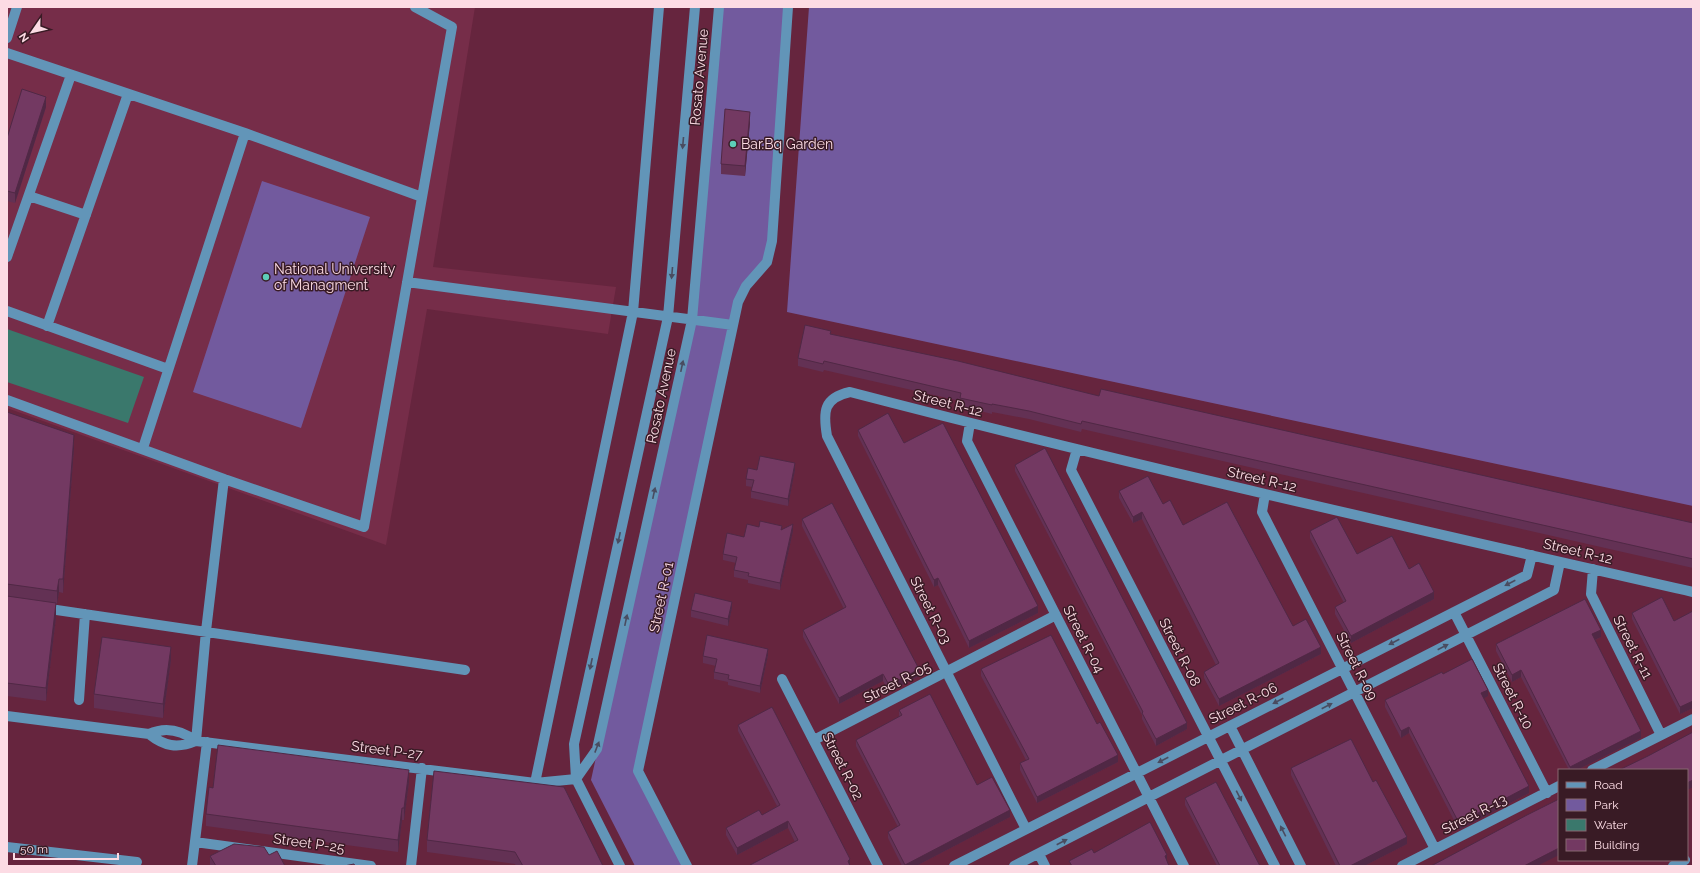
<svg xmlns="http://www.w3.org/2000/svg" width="1700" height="873" font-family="Raleway,sans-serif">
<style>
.built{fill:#762d49}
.green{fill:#725a9e}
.water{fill:#3a786c}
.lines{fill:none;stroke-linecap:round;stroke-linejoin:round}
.minor{stroke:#6295b8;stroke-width:10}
.wall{fill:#633154}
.shaded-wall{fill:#502845}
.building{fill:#733962;stroke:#502845}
.oneway{fill:#494c60}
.poi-dot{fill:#5dceb9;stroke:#391b25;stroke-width:1.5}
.labels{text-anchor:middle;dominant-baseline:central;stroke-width:3;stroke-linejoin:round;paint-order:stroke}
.street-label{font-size:14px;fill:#fcdbe4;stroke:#391b25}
.poi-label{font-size:14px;fill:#fcdbe4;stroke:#391b25;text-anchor:start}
</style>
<rect width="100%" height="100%" fill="#66253e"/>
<path class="built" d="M7,7h468l-42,260 183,20 -8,47 -181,-25 -41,236 -379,-137z"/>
<path class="green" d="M719,7h69l-21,255 -21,24 -108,485 49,95h-52l-44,-86 101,-460z
M809,7h884v499l-906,-194z
M262,181l108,36 -69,211 -108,-36z"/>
<path class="water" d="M7,329l137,48 -16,46 -121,-41z"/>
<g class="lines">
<path class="minor" d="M7,38l10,-31
M7,53l238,80 -102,315
M245,133l177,64
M29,196l57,19
M7,257l64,-182
M407,282l326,43
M7,311l161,58
M47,326l81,-232
M7,400l217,79 140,48 88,-500 -37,-20
M970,423l-3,18 217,425
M1077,449l-6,21 204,396
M1265,494l-3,18 173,337
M1593,569l-2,25 70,141
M43,608l422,62
M1454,612l93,181
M782,679l96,187
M79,700l6,-86
M7,716l142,18c15,12 28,15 47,7
M1230,726l71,140
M149,734c17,-8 32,-4 47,7l339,42 41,-4
M814,740l242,-125
M196,741l10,-110 18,-152
M1592,770l101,-51
M576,779l21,-30 95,-429 27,-313
M535,783l98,-471 26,-305
M1026,829l-199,-393c-4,-24 -4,-38 23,-44 280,73 562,136 843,200
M195,842l176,24
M7,847l130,15
M1039,854l6,12
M192,866l15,-124
M411,866l11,-98
M620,866l-44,-87 -2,-35 94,-427 27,-310
M687,866l-49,-95 100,-469 8,-16 21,-24 5,-21 16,-234
M954,866l573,-291 5,-20
M1014,866l540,-276 6,-28
M1402,866l157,-80
M1673,866l12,-6"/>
</g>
<path class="wall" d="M46,107l-31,96 -8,-2v-63z
M750,122l-5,54 -24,-2v-10z
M831,334l268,62 594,127v45l-611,-139 -1,3 -52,-13 -37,-7v2l-32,-8v-5l-136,-31 -1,2 -25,-6v-8z
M7,412l67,36 -11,145 -4,-1 -2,12h-1v13l-10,84 -39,-5z
M858,430l46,13 134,170 -69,35 -31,-63 -4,2 -76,-151z
M1015,465l172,264 -31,17 -14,-27v-4l-127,-244z
M757,470h38l-7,36 -37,-8v-7l1,-4 -6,-1v-7z
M1119,491l44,13 20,21 110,101 28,28 -102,52 -15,-28v-6l12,-7 -74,-146 -9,4 -14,-25z
M802,519l117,157 -30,16 -6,-11 -44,23 -36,-67v-7l41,-21 -42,-83z
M759,527l34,4 -13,59 -32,-7v-3l-14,-3v-7l2,-7 -13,-3v-6l21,-17z
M1310,531l47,23 52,15 25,30 -83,44 -16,-29v-7l9,-4 -34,-65z
M732,608l-4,18 -37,-9v-7z
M1693,611v97l-13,6 -48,-95v-6l42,8z
M1601,637l-6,3 46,98 -64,32h-8l-48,-93 -9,5 -16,-31v-7z
M768,655l-8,38 -32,-8v-3l-14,-3v-7l2,-6 -13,-3v-7z
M171,660l-8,58 -69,-10v-14z
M981,669l116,55 21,38 -81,41 -17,-33v-7l6,-3 -45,-84z
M1443,674l45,22 -4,2 45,95 -70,37 -50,-97 -8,5 -16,-31v-7z
M899,710l78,75 33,32 -94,49h-14l-14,-28v-6l10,-5 -42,-81v-6l43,-23z
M738,725l112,134 -55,-17 -7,-14 -51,27 -11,-20v-7l36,-13 15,-9 -39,-75z
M1291,768l82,14 34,62 -43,22h-28l-45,-91z
M434,771l169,95h-87l-1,-2 -88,-12v-12z
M409,782l-5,38h-2l-4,32 -192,-26v-12l7,-26z
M1185,798l75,68h-43l-32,-61z
M269,855l16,11h-75v-10z"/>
<path class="shaded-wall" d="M46,97v10l-31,96v-10z
M750,112v10l-5,54v-10z
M74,435v13l-11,145v-14z
M795,463v7l-7,36v-7z
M1142,512v7l-9,4v-6z
M793,524v7l-13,59v-7z
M938,578v7l-4,2v-7z
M59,579v13l-2,12v-13z
M8,583v14h-1v-13z
M1434,592v7l-83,44v-7z
M732,602v6l-4,18v-7z
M56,603v14l-10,84v-13z
M1038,606v7l-69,35v-7z
M1601,630v7l-9,4v-7z
M171,647v13l-8,58v-14z
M1321,647v7l-102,52v-7z
M768,649v6l-8,38v-7z
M919,669v7l-30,16v-7z
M1521,670v7l-9,5v-7z
M883,674v7l-44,23v-6z
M1488,690v6l-7,4v-7z
M1693,701v7l-13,6v-7z
M1187,723v6l-31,17v-7z
M1409,727v6l-8,5v-7z
M1641,731v7l-64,32h-7v-3z
M1118,755v7l-81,41v-6z
M409,770v12l-5,38v-12z
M1693,780v7l-6,3v-7z
M1529,786v7l-70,37v-7z
M402,808v12l-4,32v-12z
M1010,810v7l-94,49h-11v-1z
M788,821v7l-51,27v-7z
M1407,837v7l-43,22h-14z
M1559,848v7l-22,11h-13z
M1167,855v7l-2,-6z
M850,859v7l-2,-5z"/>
<path class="building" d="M22,89l24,8 -31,96 -8,-2v-53z
M725,109l25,3 -5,54 -24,-2z
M805,325l26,6 -1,3 128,27 141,35 2,-7 592,134v36l-611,-138 -1,3 -52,-13 -37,-7v1l-32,-7 1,-5 -137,-32 -1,3 -25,-6z
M7,412l67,23 -11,144h-4l-2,12 -50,-7z
M888,413l16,30 39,-20 95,183 -69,35 -31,-63 -4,2 -76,-150z
M1045,448l142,275 -31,16 -14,-26 1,-1 -128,-247z
M760,456l35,7 -7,36 -37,-8 3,-11 -8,-1 2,-11 9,2z
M1148,476l15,28 7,-4 13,25 44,-23 66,124 13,-7 15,28 -102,52 -15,-27 15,-9 -77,-151 -9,5 -14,-26z
M832,503l87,166 -30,16 -6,-11 -44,24 -36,-68 43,-23 -44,-88z
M1337,517l20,37 35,-18 17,33 10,-6 15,29 -83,44 -16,-29 11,-6 -36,-70z
M760,521l22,5 -1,4 12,-6 -13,59 -32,-7 1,-3 -15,-3 3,-13 -14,-3 4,-21 17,4 3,-13 12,3z
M695,593l37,9 -4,17 -37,-9z
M7,596l49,7 -10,85 -39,-5z
M1662,597l12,24 19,-10v90l-13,6 -48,-94z
M1585,599l16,31 -9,4 49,97 -71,36 -49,-97 -9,5 -16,-31z
M707,635l61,14 -8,37 -32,-7 1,-4 -15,-3 3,-13 -14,-3z
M1051,635l46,89 3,-2 18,33 -81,42 -17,-34 9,-4 -48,-90z
M102,637l69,10 -8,57 -69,-10z
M1472,659l16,31 -7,3 48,93 -70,37 -50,-96 -8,4 -16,-31 57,-28 1,2z
M930,694l47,91 15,-8 18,33 -105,55 -17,-33 12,-7 -44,-85 46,-25 -3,-5z
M772,707l78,152 -2,2 2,5h-99l-1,-1 48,-25 -10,-19 -51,27 -11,-20 33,-18 3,5 18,-10 -42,-80z
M1693,732v48l-6,3v-13h-68l29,-14z
M1351,739l22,43 3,-2 31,57 -57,29h-10l-49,-98z
M218,745l191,25 -5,38h-2l-4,32 -192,-26 3,-27 4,1z
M434,771l130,16 39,79h-80l-8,-14 -88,-12z
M1216,782l44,84h-40l-35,-68z
M1559,799v49l-35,18h-93l96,-51z
M1150,822l17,33 -2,1 4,10h-97l-3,-5 23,-12 2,4z
M234,844l30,3 5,8 8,-4 8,15h-69l-6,-10z
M354,864l1,2h-11z"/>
<defs><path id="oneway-solid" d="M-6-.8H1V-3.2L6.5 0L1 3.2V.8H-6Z"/></defs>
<g class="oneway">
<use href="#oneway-solid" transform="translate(683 143) rotate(95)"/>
<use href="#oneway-solid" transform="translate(672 273) rotate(95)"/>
<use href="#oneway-solid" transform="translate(682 366) rotate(-78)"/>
<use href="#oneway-solid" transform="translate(654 493) rotate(-78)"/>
<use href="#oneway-solid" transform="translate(619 538) rotate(102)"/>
<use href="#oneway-solid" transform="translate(1510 583) rotate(153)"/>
<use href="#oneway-solid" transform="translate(626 620) rotate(-78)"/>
<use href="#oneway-solid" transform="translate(1394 642) rotate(153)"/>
<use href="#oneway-solid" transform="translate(1443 647) rotate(-27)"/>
<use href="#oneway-solid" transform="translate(591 664) rotate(102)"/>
<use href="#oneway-solid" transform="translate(1278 701) rotate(153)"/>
<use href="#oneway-solid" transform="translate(1327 706) rotate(-27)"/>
<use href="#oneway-solid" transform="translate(597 747) rotate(-69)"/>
<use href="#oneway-solid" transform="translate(1163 760) rotate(153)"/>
<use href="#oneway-solid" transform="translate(1239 796) rotate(63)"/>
<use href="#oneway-solid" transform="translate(1283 831) rotate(-117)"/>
<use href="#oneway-solid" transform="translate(1062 842) rotate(-27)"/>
</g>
<g class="poi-dot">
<circle cx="733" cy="144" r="4"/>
<circle cx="266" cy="277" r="4"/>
</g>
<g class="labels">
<g class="street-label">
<text transform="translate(699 77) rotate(-85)">Rosato Avenue</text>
<text transform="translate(661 396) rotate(-78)">Rosato Avenue</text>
<text transform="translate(948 403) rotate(14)">Street R-12</text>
<text transform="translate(1262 479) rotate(13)">Street R-12</text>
<text transform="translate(1578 551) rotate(13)">Street R-12</text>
<text transform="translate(661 597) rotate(-78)">Street R-01</text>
<text transform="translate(931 610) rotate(63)">Street R-03</text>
<text transform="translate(1084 639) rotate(63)">Street R-04</text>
<text transform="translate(1633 647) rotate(63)">Street R-11</text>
<text transform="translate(1180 652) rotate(63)">Street R-08</text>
<text transform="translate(1357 666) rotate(63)">Street R-09</text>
<text transform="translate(897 682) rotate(-27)">Street R-05</text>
<text transform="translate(1513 696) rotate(63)">Street R-10</text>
<text transform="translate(1243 703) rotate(-27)">Street R-06</text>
<text transform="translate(387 750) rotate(7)">Street P-27</text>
<text transform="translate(843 766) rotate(63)">Street R-02</text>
<text transform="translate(1474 814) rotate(-27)">Street R-13</text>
<text transform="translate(309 843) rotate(8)">Street P-25</text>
</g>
<g class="poi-label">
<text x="741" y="144">Bar.Bq Garden</text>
<text x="274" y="269">National University<tspan x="274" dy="16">of Managment</tspan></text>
</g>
</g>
<rect width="1700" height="873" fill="none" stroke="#fcdbe4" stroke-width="16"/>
<rect x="1558" y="769" width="130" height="92" fill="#391b25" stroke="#876871"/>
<rect x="1566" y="782" width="20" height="6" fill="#6295b8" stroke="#876871"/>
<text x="1594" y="789" font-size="12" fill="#fcdbe4">Road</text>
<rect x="1566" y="799" width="20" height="12" fill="#725a9e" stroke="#876871"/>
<text x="1594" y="809" font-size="12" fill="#fcdbe4">Park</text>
<rect x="1566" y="819" width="20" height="12" fill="#3a786c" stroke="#876871"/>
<text x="1594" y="829" font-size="12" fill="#fcdbe4">Water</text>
<rect x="1566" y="839" width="20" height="12" fill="#733962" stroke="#876871"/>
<text x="1594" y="849" font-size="12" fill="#fcdbe4">Building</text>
<g transform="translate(32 32) rotate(236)" stroke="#391b25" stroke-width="3" paint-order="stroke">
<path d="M0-3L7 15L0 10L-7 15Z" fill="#fcdbe4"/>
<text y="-6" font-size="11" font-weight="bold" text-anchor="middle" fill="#fcdbe4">N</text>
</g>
<path d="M14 853v6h104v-6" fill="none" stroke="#fcdbe4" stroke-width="2"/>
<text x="20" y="853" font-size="12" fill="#fcdbe4" stroke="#391b25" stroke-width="3" paint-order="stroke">50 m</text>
</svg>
